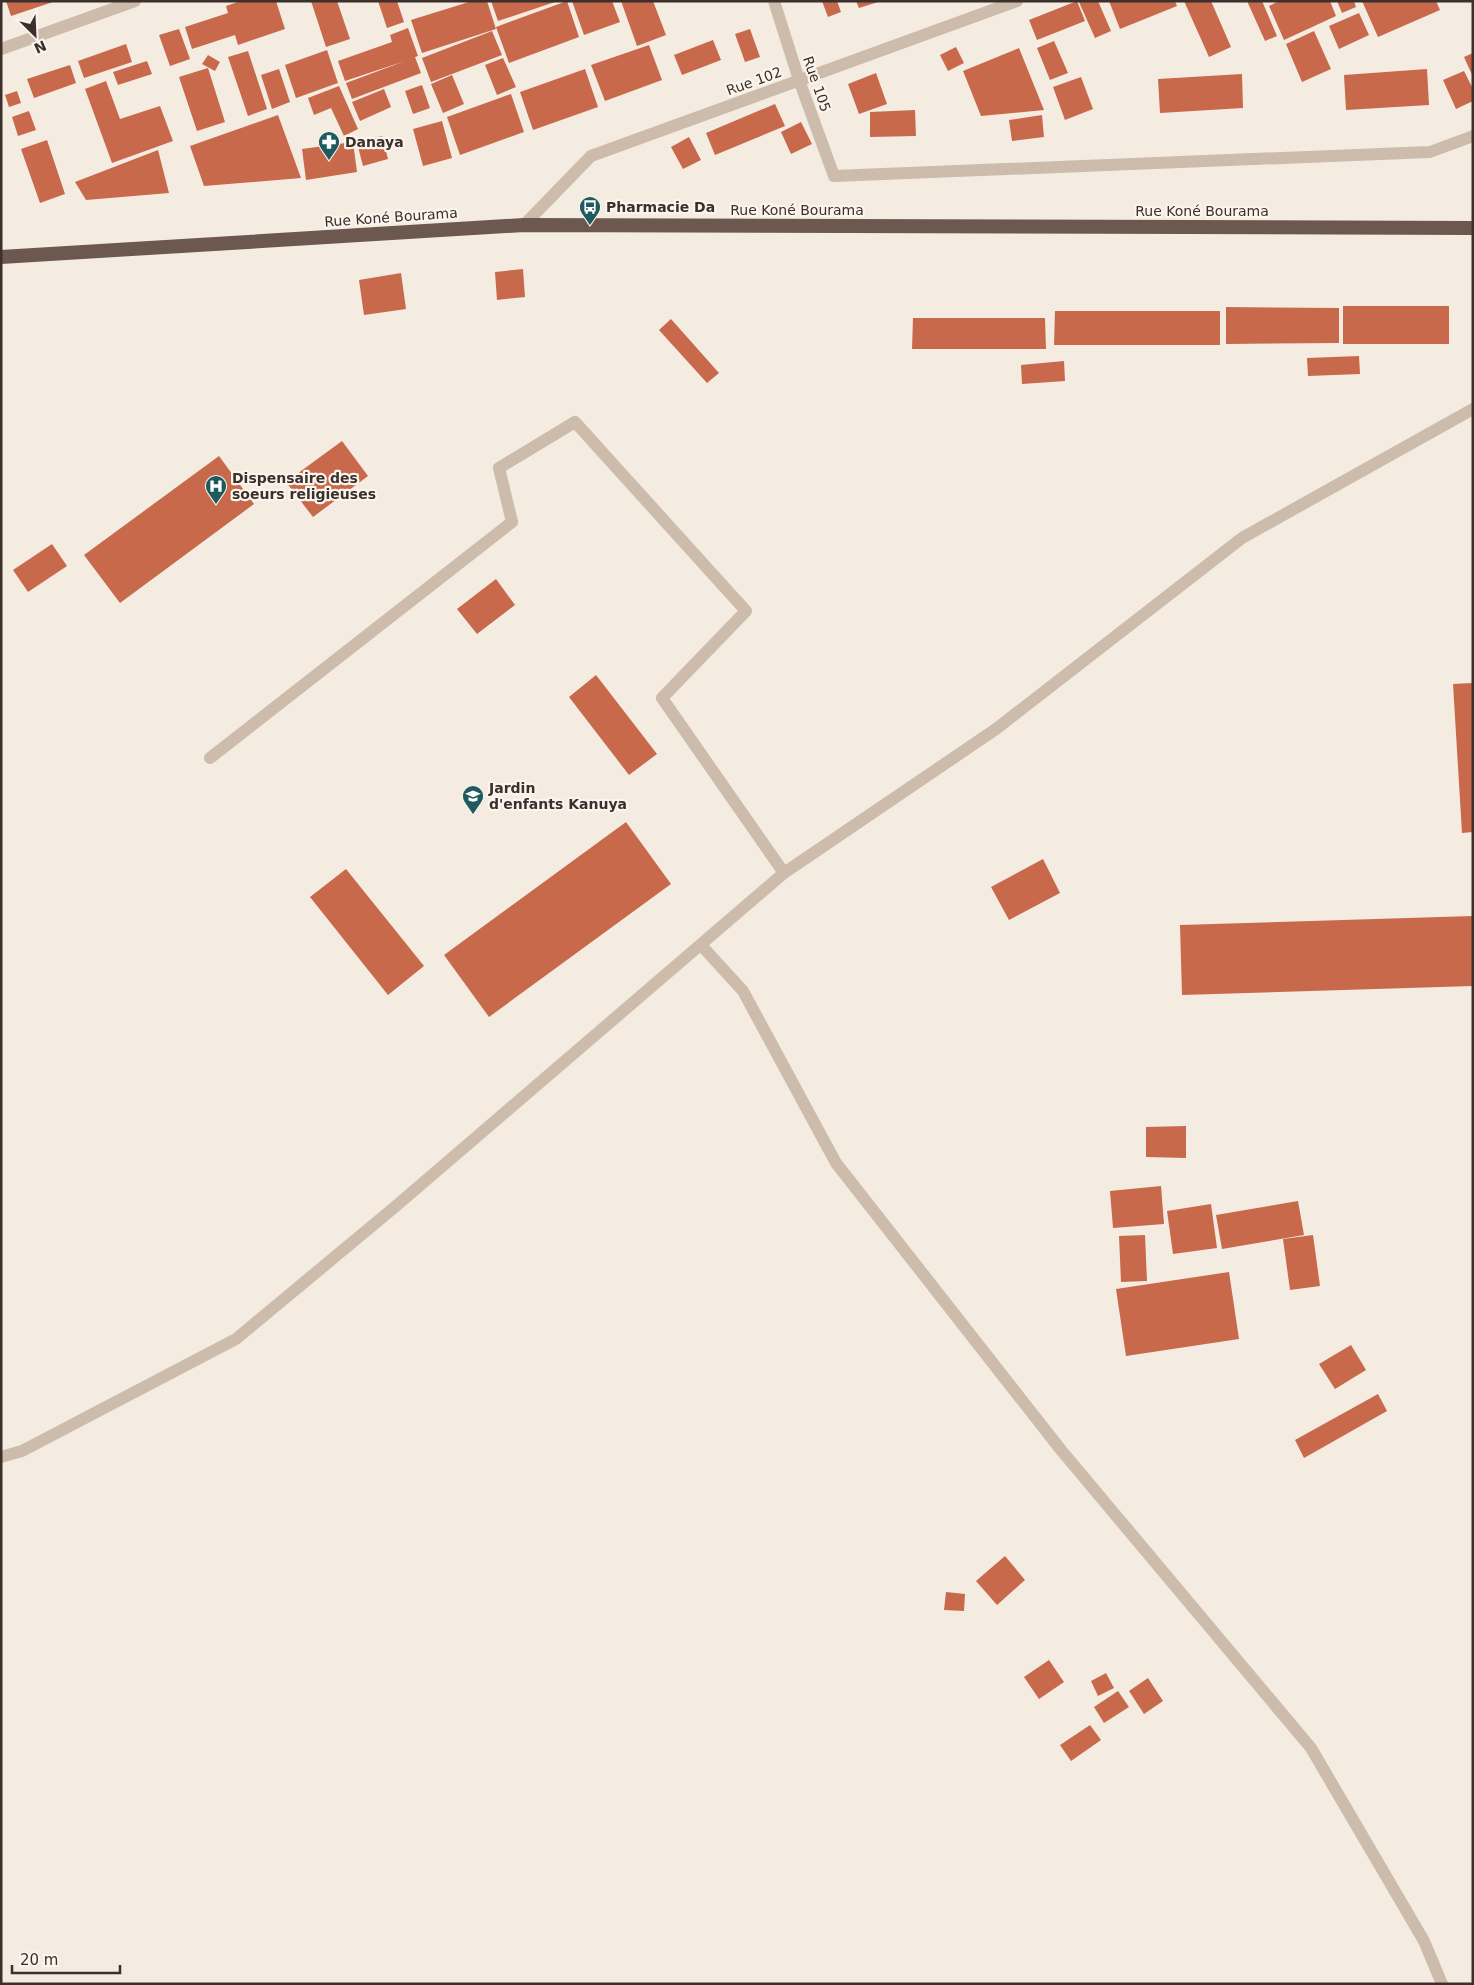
<svg xmlns="http://www.w3.org/2000/svg" width="1474" height="1985" font-family="'DejaVu Sans',sans-serif">
<style>
.building{fill:#c8694b}
.lines{fill:none;stroke-linecap:round;stroke-linejoin:round}
.service{stroke:#cdbbac;stroke-width:12}
.minor{stroke:#cdbbac;stroke-width:12}
.trunk{stroke:#6c584f;stroke-width:14}
.labels{text-anchor:middle;dominant-baseline:central;stroke-width:4.5;stroke-linejoin:round;paint-order:stroke}
.street-label{font-size:14px;fill:#3b302b;stroke:#fbf5ee}
.poi-label{font-size:14px;font-weight:bold;fill:#3b302b;stroke:#fbf5ee;text-anchor:start}
</style>
<rect width="100%" height="100%" fill="#f4ebe1"/>
<path class="building" d="M6,1h47v1l-42,14z
M241,1h35l9,28 -47,16 -3,-10 -43,14 -7,-22 43,-14 -2,-7z
M311,1h26l13,38 -24,8z
M378,1h19l7,21 -17,6z
M472,1h15l9,28 -74,24 -11,-33z
M491,1h64v1l-57,19z
M567,1l12,36 -70,26 -13,-36z
M572,1h40l8,21 -36,13z
M621,1h32l13,34 -29,11z
M822,1h15l4,11 -13,5z
M856,1h22v1l-19,6z
M1077,1l8,20 -48,19 -8,-20z
M1081,1h17l13,30 -16,7 -16,-36z
M1109,1h66l2,5 -57,23z
M1184,1h27l20,46 -22,10z
M1247,1h15l15,35 -12,5z
M1279,1h51l6,15 -52,24 -15,-34z
M1337,1h17l2,6 -14,6z
M1362,1h74l4,9 -62,27z
M1359,13l10,22 -30,14 -10,-23z
M408,28l10,28 -3,1 6,16 -69,26 -6,-16 59,-22 -60,20 -7,-20 54,-19 -2,-7z
M179,29l11,30 -20,7 -11,-31z
M750,29l10,28 -15,5 -10,-28z
M492,31l10,24 -71,27 -9,-24z
M1314,31l17,38 -29,13 -16,-38z
M713,40l8,20 -39,15 -8,-20z
M1054,41l14,32 -18,7 -13,-32z
M126,44l6,18 -48,16 -6,-17z
M649,45l13,35 -57,21 -14,-36z
M956,47l8,16 -16,8 -8,-16z
M1019,48l25,62 -63,6 -18,-45z
M327,50l11,33 -42,15 -11,-33z
M248,51l19,58 -19,7 -20,-59z
M1473,53v24l-9,-20z
M208,55l12,7 -5,9 -13,-7z
M503,58l13,29 -19,8 -12,-30z
M147,61l5,13 -34,11 -5,-13z
M70,65l6,18 -42,15 -7,-19z
M208,68l17,54 -28,9 -18,-54z
M279,69l11,33 -18,7 -11,-34z
M585,69l13,38 -65,23 -13,-38z
M1427,69l2,36 -83,5 -2,-35z
M1464,71l9,18v12l-17,8 -13,-29z
M876,73l11,31 -28,10 -11,-30z
M1242,74l1,34 -83,5 -2,-34z
M452,75l12,29 -21,9 -12,-29z
M1081,77l12,32 -28,11 -12,-33z
M106,81l14,38 40,-13 13,35 -61,22 -27,-74z
M422,85l8,23 -17,6 -8,-23z
M339,86l19,43 -14,7 -13,-28 -17,7 -6,-17z
M384,89l7,18 -31,14 -8,-19z
M17,91l4,12 -12,4 -4,-12z
M511,94l13,38 -64,23 -13,-38z
M775,104l10,22 -70,29 -9,-22z
M915,110l1,26 -46,1v-25z
M29,111l7,19 -18,6 -6,-19z
M278,115l23,63 -97,8 -14,-40z
M1042,115l2,22 -32,4 -3,-21z
M442,121l10,37 -29,8 -10,-37z
M801,122l11,22 -21,10 -10,-22z
M382,136l6,23 -25,7 -6,-23z
M689,137l12,23 -18,9 -12,-22z
M47,140l18,54 -25,9 -19,-54z
M353,142l4,30 -51,8 -4,-31z
M158,150l11,43 -83,7 -11,-18z
M523,269l2,28 -28,3 -2,-28z
M401,273l5,36 -42,6 -5,-35z
M1343,306h106v38h-106z
M1226,307l113,1v35l-113,1z
M1055,311h165v34h-166z
M913,318h132l1,31h-134z
M671,319l48,54 -12,10 -48,-53z
M1359,356l1,18 -52,2 -1,-18z
M1064,361l1,20 -43,3 -1,-19z
M342,441l26,35 -55,41 -27,-35z
M219,456l35,48 -134,99 -36,-48z
M52,544l15,22 -39,26 -15,-22z
M496,579l19,26 -38,29 -20,-25z
M596,675l61,79 -28,21 -60,-78z
M1473,683v149l-11,1 -9,-149z
M626,822l45,62 -182,133 -45,-62z
M1043,859l17,34 -51,27 -18,-33z
M346,869l78,97 -36,29 -78,-98z
M1473,916v70l-291,9 -2,-70z
M1186,1126v32l-40,-1v-30z
M1161,1186l3,38 -51,4 -3,-37z
M1298,1201l6,34 -82,14 -6,-34z
M1211,1204l6,44 -44,6 -6,-43z
M1145,1235l2,46 -26,1 -2,-46z
M1313,1235l7,51 -30,4 -7,-51z
M1229,1272l10,67 -113,17 -10,-67z
M1351,1345l15,25 -31,19 -16,-25z
M1378,1394l9,17 -83,47 -9,-18z
M1005,1556l20,24 -28,25 -21,-24z
M946,1592l19,2 -1,17 -20,-1z
M1049,1660l15,22 -25,17 -15,-22z
M1106,1673l8,15 -16,8 -7,-15z
M1148,1678l15,23 -19,13 -15,-23z
M1118,1691l11,16 -25,16 -10,-16z
M1090,1725l11,15 -30,21 -11,-16z"/>
<g class="lines">
<path class="service" d="M210,758l302,-236 -13,-54 76,-46 171,189 -84,87 122,175"/>
<path class="minor" d="M774,1l25,79 35,96 596,-24 43,-16
M1,49l134,-48
M524,225l67,-69 426,-155
M701,945l42,46 93,172 225,287 250,298 113,193 18,43
M1,1457l21,-6 214,-112 160,-133 388,-333 212,-144 246,-191 231,-129"/>
<path class="trunk" d="M1,257l523,-32 949,3"/>
</g>
<defs>
<g id="pharmacy-pin" transform="scale(1.125)"><path d="M0 17L-7.5 6A9.5 9.5 0 1 1 7.5 6Z" fill="#1f5a5e" stroke="#fbf5ee"/><path d="M-2-6h4v4h4v4h-4v4h-4v-4h-4v-4h4Z" fill="#fff"/></g>
<g id="bus-pin" transform="scale(1.125)"><path d="M0 17L-7.5 6A9.5 9.5 0 1 1 7.5 6Z" fill="#1f5a5e" stroke="#fbf5ee"/><path d="M-5-6H5V4H4V6H2V4H-2V6H-4V4H-5ZM-3.5-4V0h7V-4ZM-3.5 1.2v1.5H-2V1.2ZM2 1.2v1.5H3.5V1.2Z" fill="#fff"/></g>
<g id="hospital-pin" transform="scale(1.125)"><path d="M0 17L-7.5 6A9.5 9.5 0 1 1 7.5 6Z" fill="#1f5a5e" stroke="#fbf5ee"/><path d="M-5-5h3v3.5h4V-5h3V5h-3V1.5h-4V5h-3Z" fill="#fff"/></g>
<g id="school-pin" transform="scale(1.125)"><path d="M0 17L-7.5 6A9.5 9.5 0 1 1 7.5 6Z" fill="#1f5a5e" stroke="#fbf5ee"/><path d="M0-5L7-2L0 1L-7-2ZM-4 1L0 2.5L4 1V4Q0 6-4 4Z" fill="#fff"/></g>
</defs>
<g fill-rule="evenodd">
<use href="#pharmacy-pin" x="329" y="142"/>
<use href="#bus-pin" x="590" y="207"/>
<use href="#hospital-pin" x="216" y="486"/>
<use href="#school-pin" x="473" y="796"/>
</g>
<g class="labels">
<g class="street-label">
<text transform="translate(754 81) rotate(-20)">Rue 102</text>
<text transform="translate(817 84) rotate(71)">Rue 105</text>
<text x="797" y="210">Rue Koné Bourama</text>
<text x="1202" y="211">Rue Koné Bourama</text>
<text transform="translate(391 217) rotate(-4)">Rue Koné Bourama</text>
</g>
<g class="poi-label">
<text x="345" y="142">Danaya</text>
<text x="606" y="207">Pharmacie Da</text>
<text x="232" y="478">Dispensaire des<tspan x="232" dy="16">soeurs religieuses</tspan></text>
<text x="489" y="788">Jardin<tspan x="489" dy="16">d'enfants Kanuya</tspan></text>
</g>
</g>
<rect width="1474" height="1985" fill="none" stroke="#3b302b" stroke-width="5"/>
<g transform="translate(35 35) rotate(156)" stroke="#fbf5ee" stroke-width="4" paint-order="stroke">
<path d="M0-4L9 19L0 12L-9 19Z" fill="#3b302b"/>
<text y="-8" font-size="14" font-weight="bold" text-anchor="middle" fill="#3b302b">N</text>
</g>
<path d="M12 1965v8h108v-8" fill="none" stroke="#3b302b" stroke-width="2.5"/>
<text x="20" y="1965" font-size="15" fill="#3b302b" stroke="#fbf5ee" stroke-width="4" paint-order="stroke">20 m</text>
</svg>
